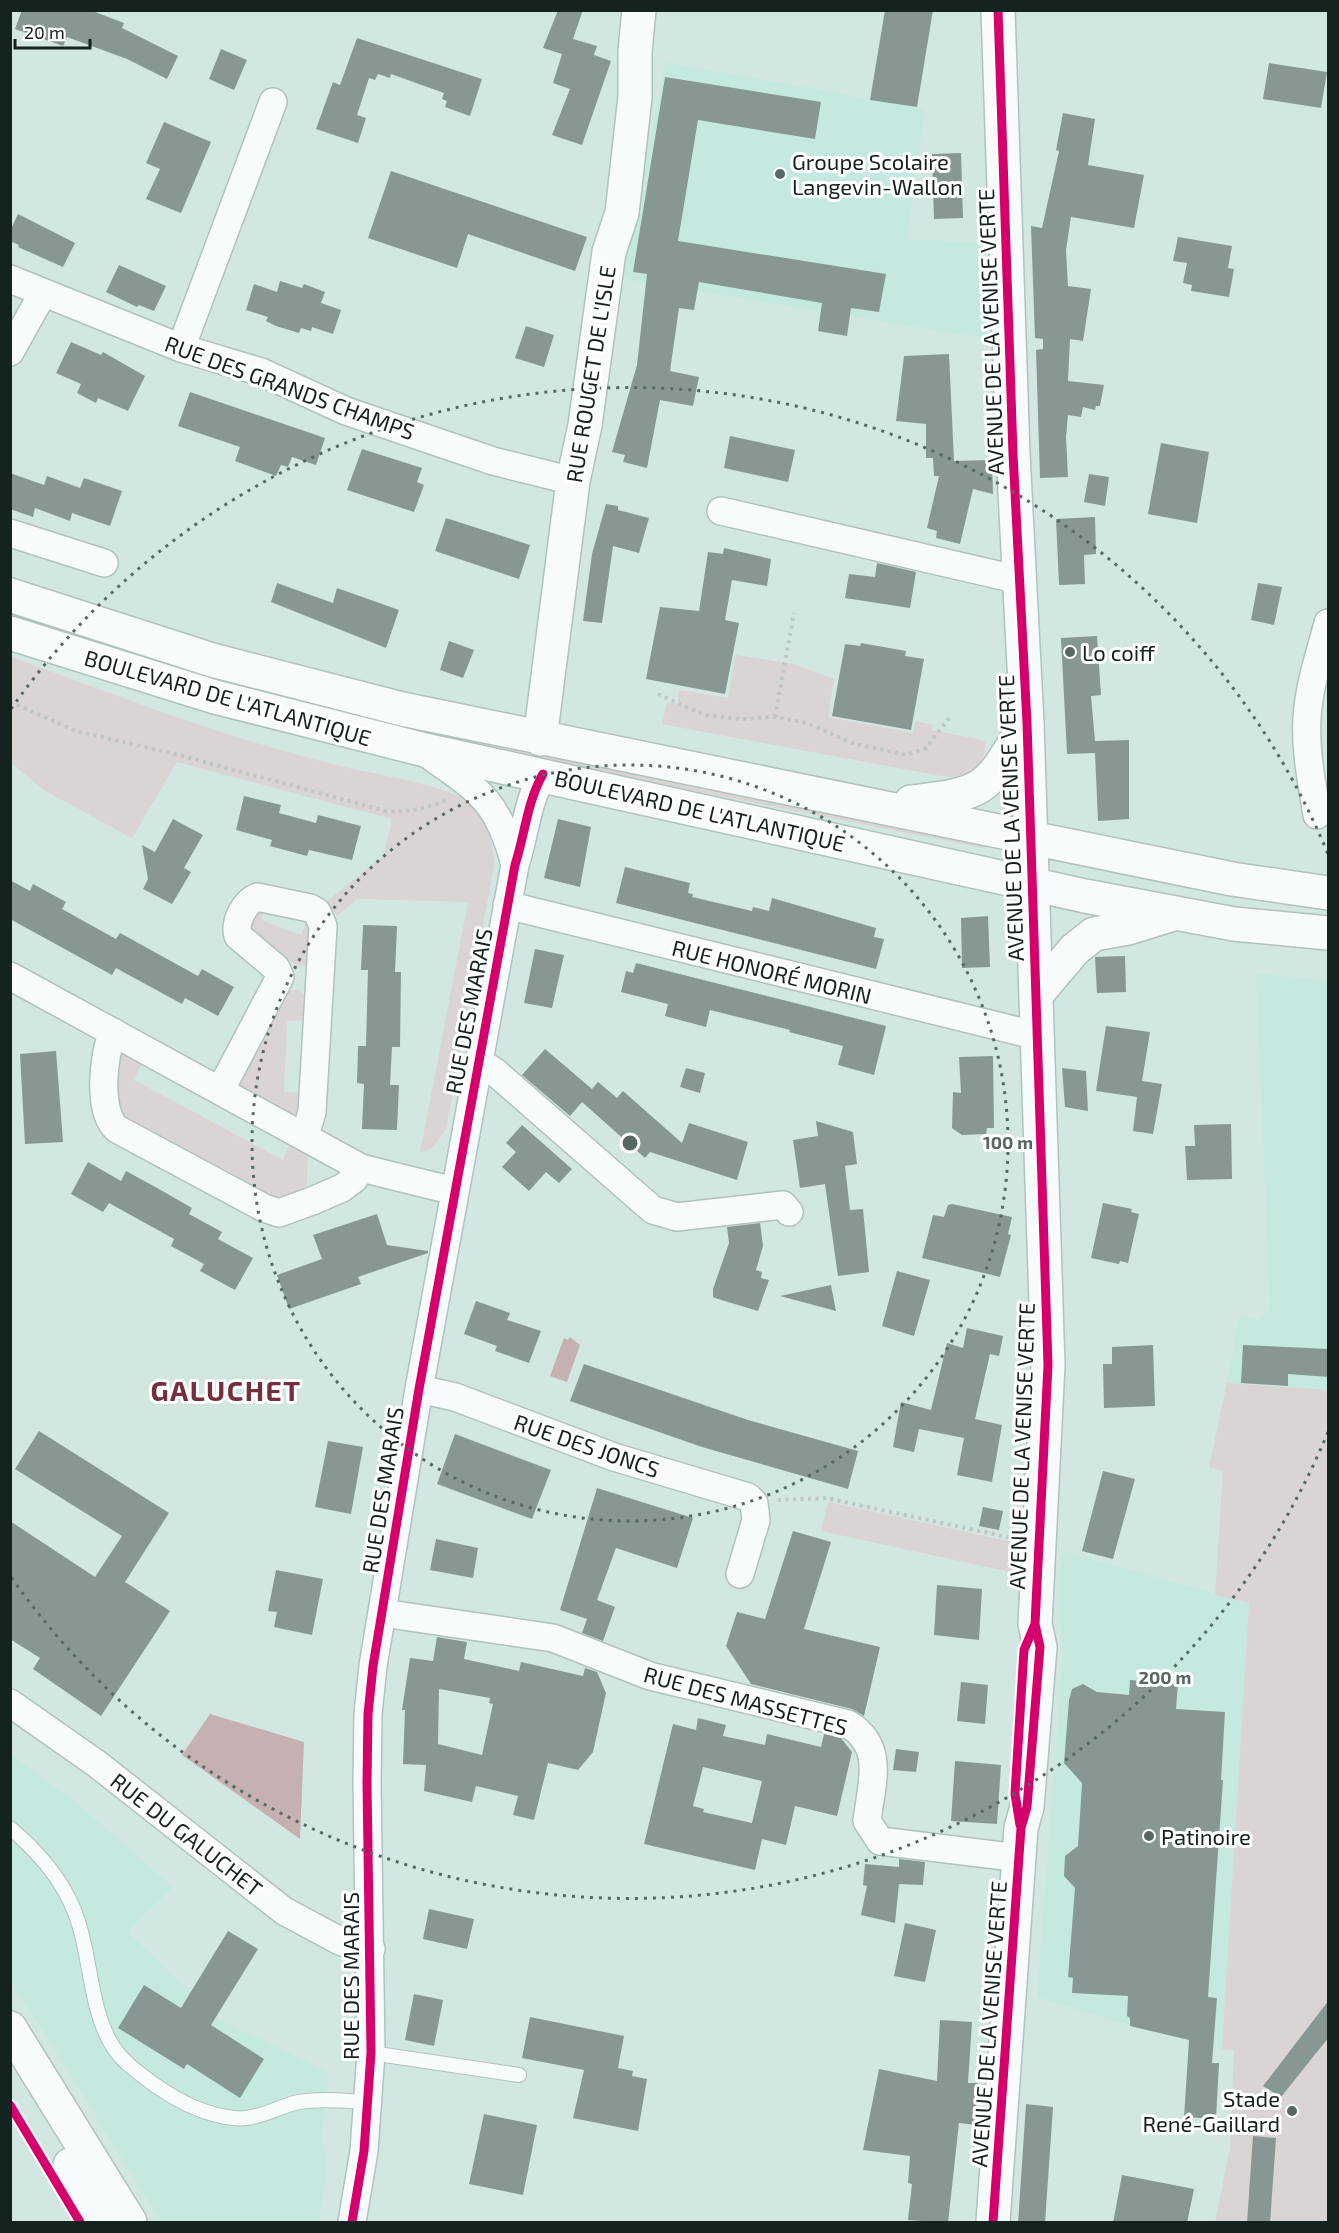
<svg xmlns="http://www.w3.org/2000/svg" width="1339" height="2233" font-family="'Exo 2',sans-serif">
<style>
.built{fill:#c5e9e0}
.green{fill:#dad4d4}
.water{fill:#c5b0b2}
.building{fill:#879894;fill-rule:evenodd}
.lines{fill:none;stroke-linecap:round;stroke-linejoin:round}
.lane-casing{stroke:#b1c2be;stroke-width:16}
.street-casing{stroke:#b1c2be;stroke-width:30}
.secondary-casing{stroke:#b1c2be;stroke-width:36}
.primary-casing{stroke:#b1c2be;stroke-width:36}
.path{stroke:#bec7c5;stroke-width:4;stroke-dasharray:3 4.5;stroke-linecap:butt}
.lane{stroke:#f8fbfb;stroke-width:14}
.street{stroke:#f8fbfb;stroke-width:27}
.secondary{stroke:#f8fbfb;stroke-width:33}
.primary{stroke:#f8fbfb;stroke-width:33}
.cycleway-casing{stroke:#fff;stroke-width:13}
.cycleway{stroke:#d6006c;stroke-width:9}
.ring{fill:none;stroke:#566863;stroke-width:3;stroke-dasharray:3 6}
.poi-dot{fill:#566863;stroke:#fff;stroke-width:2}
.labels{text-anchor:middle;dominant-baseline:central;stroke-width:6;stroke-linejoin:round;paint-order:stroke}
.poi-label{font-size:22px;fill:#14231f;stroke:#fff;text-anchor:start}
.street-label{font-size:22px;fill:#14231f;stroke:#fff}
.district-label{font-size:28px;font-weight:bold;letter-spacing:1.5px;fill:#742e3c;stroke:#fff}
.centre{fill:#566863;stroke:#fff;stroke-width:3}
.ring-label{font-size:18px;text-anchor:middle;font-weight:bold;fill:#566863;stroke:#fff;stroke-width:6;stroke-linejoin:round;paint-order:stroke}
</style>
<rect width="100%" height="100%" fill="#d2e7e2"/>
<path class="built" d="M665,62l260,47 -18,130 78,4 3,96 -364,-60z
M1256,973l72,8v409l-101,-7 12,-67 20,4 11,-11z
M1062,1551l187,52 -27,446 -92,-23 -93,-29 26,-347 -4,-50z
M10,1754l62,45 101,88 -45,44 7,8 83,80 111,53 -8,71 7,15 -9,64h-158l-120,-195 -30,-46z"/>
<path class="green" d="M10,611l193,61 154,42 628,130 -2,4 -451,-89 -226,-52 -295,-89z
M736,655l58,9 40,15 -6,38 84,16 4,-12 17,4 -1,5 54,11c-3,31 -16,39 -45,35l-279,-52 5,-21 10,1 2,-14 49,8z
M10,656c112,42 223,85 339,112 28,7 107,18 126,39 13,15 19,40 19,59l-48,263 -12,18 -14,6 48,-251 -111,-3 -20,17 -10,-15 56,-44 9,-38 -215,-57 -45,76 -88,-48 -33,-27z
M265,906l-4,14 40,15 7,-18 6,3 -3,43 -6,3 -9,-1 -50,-28 -2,-16z
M298,989l7,8v23l-18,1 -3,71 17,1 -1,21 -4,6 -57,-34 -1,-6 46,-83 6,-6z
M119,1051l25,9 -10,20 149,80 7,-17 14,7 4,6 -2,40 -20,10 -169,-90 -1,-61z
M1227,1383l101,7v832h-113l15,-75 4,-97 -12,-1 27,-446 -34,-8 8,-124 -14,-4z
M828,1502l189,41 -2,30 -194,-42z"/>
<path class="water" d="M570,1337l10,8 -13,37 -17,-6 14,-38 4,2z
M210,1714l94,28 -4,97 -118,-84z"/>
<path class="building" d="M22,10h68l34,13 -2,5 56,28 -11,23 -40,-20 -60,-22 -4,9 -48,-17z
M558,10h25l-10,29 24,7 -3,9 17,6 -29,84 -30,-10 18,-46 -17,-6 9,-29 -19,-6z
M885,10h48l-16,97 -47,-7z
M357,38l125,41 -12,37 -25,-9 2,-6 -5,-2 2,-6 -53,-19 -1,4 -12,-4 -3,6 -6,-2 -12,37 9,3 -8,25 -42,-14 17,-47 7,3z
M221,49l26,11 -13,30 -25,-11z
M1269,63l58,9 -6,36 -58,-9z
M665,77l156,25 -6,37 -117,-19 -20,121 208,33 -7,38 -28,-4 -4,28 -29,-5 4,-28 -123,-21 -5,28 -15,-2 -9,63 29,6 -6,29 -33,-6 -13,68 -24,-6 2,-7 -13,-3 25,-87 10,-91 -14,-2z
M1063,113l32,6 -7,46 56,10 -10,53 -63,-11 -5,33 2,36 23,3 -8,52 -13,-2 -2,42 36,4 -4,21h-4l-1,4 -12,-3 -2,10 -13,-2 -2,22 2,40 -28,1 -4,-128 7,-1v-10l-8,-1 -4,-112 11,2 17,-77 -3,-1z
M164,122l47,20 -30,71 -35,-14 14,-30 -14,-6z
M961,153l2,65 -29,1 -2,-65z
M391,171l196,66 -12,34 -107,-37 -11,34 -89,-30z
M18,214l57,29 -12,24 -45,-20 1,-2 -9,-4v-10z
M1178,237l54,9 -4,22 6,1 -5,28 -38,-6 1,-6 -9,-2 4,-20 -14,-2z
M119,265l47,21 -12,25 -15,-6 -2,2 -31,-15z
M280,281l22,7 2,-4 21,8 -4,11 20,7 -8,24 -21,-7 -1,4 -10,-3 -2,5 -23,-7 -10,-5 2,-4 -22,-7 8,-26 23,8z
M526,326l28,9 -10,32 -29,-9z
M71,342l30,13 2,-3 42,24 -17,35 -30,-13 -2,5 -19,-10 4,-9 -25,-11z
M949,354l5,107 38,-1 1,34 -20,-5 -13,55 -24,-6 1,-7 -10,-3 12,-52h-5l-1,-18h-7v-34l-30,-3 8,-65z
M190,392l135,46 -9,27 -24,-8 -4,10 -7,-2 -5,11 -41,-15 5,-14 -62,-21z
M730,436l65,14 -7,32 -64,-14z
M1161,443l48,9 -12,71 -49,-9z
M362,449l60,19 -5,14 7,3 -10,27 -67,-22z
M10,473l34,12 3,-9 33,12 4,-10 38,13 -12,35 -38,-13 -2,8 -35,-13 -2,9 -23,-8z
M1089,474l20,3 -4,29 -21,-4z
M606,504l12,2v4l31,8 -10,35 -26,-7 -11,77 -19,-2 9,-67z
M1095,517l1,37 -12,1 1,29 -26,1 -3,-66z
M446,518l84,27 -11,34 -84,-28z
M724,548l47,11 -4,27 -35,-6 -7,40 14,3 -14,71 -79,-15 14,-72 39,4 9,-59 15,2z
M877,563l39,9 -6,36 -65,-10 4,-24 26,3z
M277,583l56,20 4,-15 62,22 -13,38 -115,-46z
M1258,583l24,4 -8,38 -23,-5z
M1097,636l4,59 -10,1 4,45 34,-1v79l-31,2 -3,-68 -28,1 -6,-116z
M449,641l25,9 -11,28 -23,-8z
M861,643l45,8 -1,5 19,3 -13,71 -79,-14 13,-72 15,2z
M244,796l37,9 -2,8 37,10 2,-8 43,11 -9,34 -43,-10 -2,6 -37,-10 2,-6 -36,-10z
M173,819l30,16 -19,33 7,4 -19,32 -29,-15 5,-10 -6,-34 13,7z
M558,819l33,8 -11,60 -36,-9z
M625,867l65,16 -2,10 5,1 -1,3 60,14 1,-4 16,4 3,-13 104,30 -2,9 10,2 -8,30 -260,-66z
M10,880l20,11 3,-7 33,18 -4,7 54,30 4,-6 78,43 4,-7 32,18 -16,29 -33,-18 -3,6 -66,-36 -4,7 -102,-56z
M988,916l2,51 -28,1 -1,-50z
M363,925l34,1 -2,46h6l-1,75h-8l-2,38h9l-2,45 -35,-1 2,-45 -7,-1 1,-37h8l2,-76h-7z
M535,949l29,6 -12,53 -28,-5z
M1125,956l1,36 -29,1 -2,-36z
M636,963l250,63 -12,49 -36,-10 5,-19 -54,-14 1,-2 -80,-20 -4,17 -41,-11 3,-12 -47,-12 5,-21 7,2z
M1106,1026l44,6 -8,49 20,3 -9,50 -20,-3 4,-34 -41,-6z
M545,1049l47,40 6,-7 19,16 6,-7 59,52 7,-20 59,19 -11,38 -87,-28 -5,6 -63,-56 -12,14 -48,-41z
M56,1051l7,91 -38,2 -5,-90z
M993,1056l1,72h-7l-1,6 -24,1 -10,-7 1,-36 8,1 -2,-36z
M686,1068l19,5 -5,20 -20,-6z
M1062,1068l24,3 2,40 -23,-4z
M816,1121l37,11 4,32 -12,2 5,44 13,-1 6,63 -31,4 -13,-92 -25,4 -7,-48 25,-4z
M1231,1124l1,55 -45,1 -2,-34h10l-1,-21z
M522,1125l50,44 -13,14 -13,-11 -17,19 -27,-24 14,-15 -10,-9z
M88,1162l33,19 5,-10 33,18 33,19 -3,6 33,18 -4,7 35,19 -18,32 -35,-19 4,-7 -33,-18 3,-7 -65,-36 -6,9 -32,-18z
M1103,1203l29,6 -1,3 8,2 -11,49 -8,-2 -1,3 -28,-6z
M952,1204l60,13 -4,17 3,1 -11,42 -78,-19 11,-43 11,2 4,-12z
M377,1214l10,31 41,6v2l-70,24 3,7 -72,25 -12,-34 45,-16 -9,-24z
M760,1223l3,23 -7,24 6,2 -1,6 8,2 -11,31 -40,-12 -5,-2v-8l16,-46 -2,-16z
M897,1271l33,9 -16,56 -32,-10z
M831,1285l5,26 -56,-15z
M476,1301l34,12 -3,7 34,11 -12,32 -34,-12 2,-5 -33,-12z
M967,1328l36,8 -4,20 -9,-2 -15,65 27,6 -10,57 -35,-7 7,-37 -45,-9 -5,23 -21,-5 8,-45 30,8 16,-67 16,5z
M1153,1345l2,61 -51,2 -1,-44h9v-17z
M1243,1345l86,4v28l-41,-3v12l-47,-3z
M584,1364l164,56 110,31 -10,38 -146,-42 -132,-46z
M39,1431l130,82 -44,69 45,29 -69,105 -68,-47 7,-11 -30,-19v-118l85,56 27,-41 -107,-67z
M455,1434l96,36 -19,49 -95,-35z
M328,1441l35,6 -12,67 -36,-7z
M1103,1471l32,8 -22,80 -31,-8z
M597,1488l96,30 -16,50 -61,-20 -19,52 18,7 -12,34 -21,-8 5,-14 -27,-9z
M983,1507l20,4 -4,19 -20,-4z
M793,1531l38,11 -27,87 76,18 -16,69 -12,-7 -101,-25 -25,-38 11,-34 28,7z
M436,1539l42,9 -5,30 -43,-8z
M276,1570l47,9 -11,56 -38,-8 3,-15 -9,-1z
M937,1585l45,4 -3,51 -45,-5z
M437,1637l30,5 -3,17 55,12 2,-9 62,14 2,-8 12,4 9,21 -13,59 -15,18 -30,-7 -14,57 -21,-5 5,-19 -42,-10 -4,16 -48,-11 2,-26 -23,-1 2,-54h-3l8,-52 23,3zM439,1689l51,9 -1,5 4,1 -11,51 -44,-11z
M1130,1680l48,4 -2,25 49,3 -4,68h2l-15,217 9,1 -5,65h7l-3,56 -32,-2 5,-77 -59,-14v-8l-3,-2 1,-20 -56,-3 1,-15 -5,-1 7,-89 -11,-12 1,-20 13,-10 4,-63 -18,-20 5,-63 3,-11 11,-5 14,8 32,3z
M961,1682l27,3 -3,39 -28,-3z
M698,1718l28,7 -3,11 42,9 2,-11 54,13 3,-13 17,4 11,14 -15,64 -42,-10 -9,39 -24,-6 -7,31 -111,-26 29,-120 23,6zM703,1767l59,14 -10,42 -49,-11 1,-3 -11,-3z
M896,1749l23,3 -3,20 -23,-2z
M955,1761l46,4 -4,59 -46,-3z
M899,1859l26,3 -2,23 -24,-1 -4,39 -34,-8 6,-29 -4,-1 2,-21 34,3z
M429,1909l45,10 -7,30 -44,-10z
M905,1923l31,7 -11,52 -31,-6z
M228,1931l30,18 -47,76 53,34 -24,39 -53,-34 -3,5 -66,-41 26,-43 37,23z
M414,1994l29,6 -9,46 -29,-6z
M1329,2000v37l-48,60 -18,-11z
M530,2017l94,19 -6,32 15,3 -1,5 15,3 -9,52 -65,-13 11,-48 -62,-12z
M940,2020l32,2 -4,61h10l-3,42 -16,-2 -11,100 -40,-3 4,-36 -4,-1 2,-27 -47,-6 16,-81 58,12z
M1026,2104l27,3 -8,116h-27z
M484,2114l53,11 -14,70 -54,-11z
M1253,2136l23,2 -6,85h-23z
M1122,2175l72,14 -7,34h-74z"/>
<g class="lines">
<g class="lane-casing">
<path id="lane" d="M10,1828c25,21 46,44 60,73 22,45 17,103 42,144 10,17 28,29 43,40 24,17 49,30 79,33 23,3 44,-12 65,-16 23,-4 46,-1 69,0
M371,2053l148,22"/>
</g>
<g class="street-casing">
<path id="street" d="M10,279l171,69 80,24 85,39 147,50 80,20
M181,348l92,-246
M10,352l33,-59
M721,511l299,69
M10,533l94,30
M426,753c52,37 72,46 89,112
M1317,815c-5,-32 -12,-64 -10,-97 2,-33 13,-64 21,-95
M507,905l531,131
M10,976l351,192 93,23
M113,1032c-10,23 -16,80 4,97l147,79 15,5 33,-12 30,-13 12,-9 7,-11
M479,1062l16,10 158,138 24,7 106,-12 6,7
M221,1089l59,-112 -4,-9 -38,-32c-4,-14 6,-33 19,-39l53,11 7,4 6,14 -11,186 -7,23
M419,1389l36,8 159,60 134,40 6,6 2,17 -16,54
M382,1613l171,25 97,38 198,48c38,23 23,60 19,97l13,20 140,17
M10,1703l87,61 187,147 56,30 17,7 14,1
M352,2222l12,-71 7,-98 -4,-270 1,-69 5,-48 46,-277 96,-524c10,-31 12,-63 28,-91"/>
</g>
<g class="secondary-casing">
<path id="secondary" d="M10,595l202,65 190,49 830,170 96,14
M10,633l205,64 206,52 664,147 149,28 94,9
M540,739l33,-258 12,-56 24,-173 13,-39 13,-116v-46l4,-41
M911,802c79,-9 75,-13 116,-79
M1036,995l39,-46 19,-15 34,-6 42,-13
M993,2222l28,-394 6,-21 13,-160 -5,-23 13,-259 -21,-642 -14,-269 -15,-444"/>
</g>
<g class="primary-casing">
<path id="primary" d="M10,2028l120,194
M70,2165l32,57"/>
</g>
<path class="path" d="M658,694l46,21 36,4 35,-2 32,6 45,20 54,12 20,-7 23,-30
M10,702l66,29 99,23 211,57c22,2 41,-3 61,-11
M775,717l19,-104
M778,1500l48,-2 186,40"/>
<use href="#lane" class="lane"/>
<use href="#street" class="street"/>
<use href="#secondary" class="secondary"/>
<use href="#primary" class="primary"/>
<g class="cycleway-casing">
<path id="cycleway" d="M1020,1825l-5,-31 9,-144 11,-26
M10,2105l70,117
M352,2222l12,-71 7,-98 -4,-270 1,-69 5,-48 46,-277 96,-524c10,-31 12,-63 28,-91
M993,2222l28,-394 6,-21 13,-160 -5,-23 13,-259 -21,-642 -14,-269 -15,-444"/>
</g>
<use href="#cycleway" class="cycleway"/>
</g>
<g class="ring">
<circle cx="630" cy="1143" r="378"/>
<path d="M1328 1432A756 756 0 0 1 11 1577M11 709A756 756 0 0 1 1328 854"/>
</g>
<g class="poi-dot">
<circle cx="780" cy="174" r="6"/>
<circle cx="1070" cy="652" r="6"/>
<circle cx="1149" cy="1836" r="6"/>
<circle cx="1292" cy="2111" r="6"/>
</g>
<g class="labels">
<g class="poi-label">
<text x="792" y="161">Groupe Scolaire<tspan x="792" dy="25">Langevin-Wallon</tspan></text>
<text x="1082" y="652">Lo coiff</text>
<text x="1161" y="1836">Patinoire</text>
<text x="1280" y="2098" text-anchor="end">Stade<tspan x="1280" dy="25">René-Gaillard</tspan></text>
</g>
<g class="street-label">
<text transform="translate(990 332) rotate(-92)">AVENUE DE LA VENISE VERTE</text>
<text transform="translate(590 374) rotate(-81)">RUE ROUGET DE L'ISLE</text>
<text transform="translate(290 387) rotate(20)">RUE DES GRANDS CHAMPS</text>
<text transform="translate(228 697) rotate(16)">BOULEVARD DE L'ATLANTIQUE</text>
<text transform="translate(700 810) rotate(13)">BOULEVARD DE L'ATLANTIQUE</text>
<text transform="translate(1010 818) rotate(-92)">AVENUE DE LA VENISE VERTE</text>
<text transform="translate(772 971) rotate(14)">RUE HONORÉ MORIN</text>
<text transform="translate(468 1011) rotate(-79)">RUE DES MARAIS</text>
<text transform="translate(587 1445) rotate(19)">RUE DES JONCS</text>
<text transform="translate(1021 1446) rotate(-88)">AVENUE DE LA VENISE VERTE</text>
<text transform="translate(382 1490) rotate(-81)">RUE DES MARAIS</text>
<text transform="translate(746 1700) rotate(15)">RUE DES MASSETTES</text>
<text transform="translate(187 1834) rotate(38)">RUE DU GALUCHET</text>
<text transform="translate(350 1976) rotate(-90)">RUE DES MARAIS</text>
<text transform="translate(988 2024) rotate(-86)">AVENUE DE LA VENISE VERTE</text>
</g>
<g class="district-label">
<text x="226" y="1390">GALUCHET</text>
</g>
</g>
<circle cx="630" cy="1143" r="9" class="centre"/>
<g class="ring-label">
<text x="1008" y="1149">100 m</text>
<text x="1165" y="1684">200 m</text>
</g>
<rect width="1339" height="2233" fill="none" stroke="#14231f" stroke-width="24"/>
<path d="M15 39v9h75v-9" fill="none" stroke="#14231f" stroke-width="3"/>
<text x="24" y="39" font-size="18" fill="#14231f" stroke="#ffffff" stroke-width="4.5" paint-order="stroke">20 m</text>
</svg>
